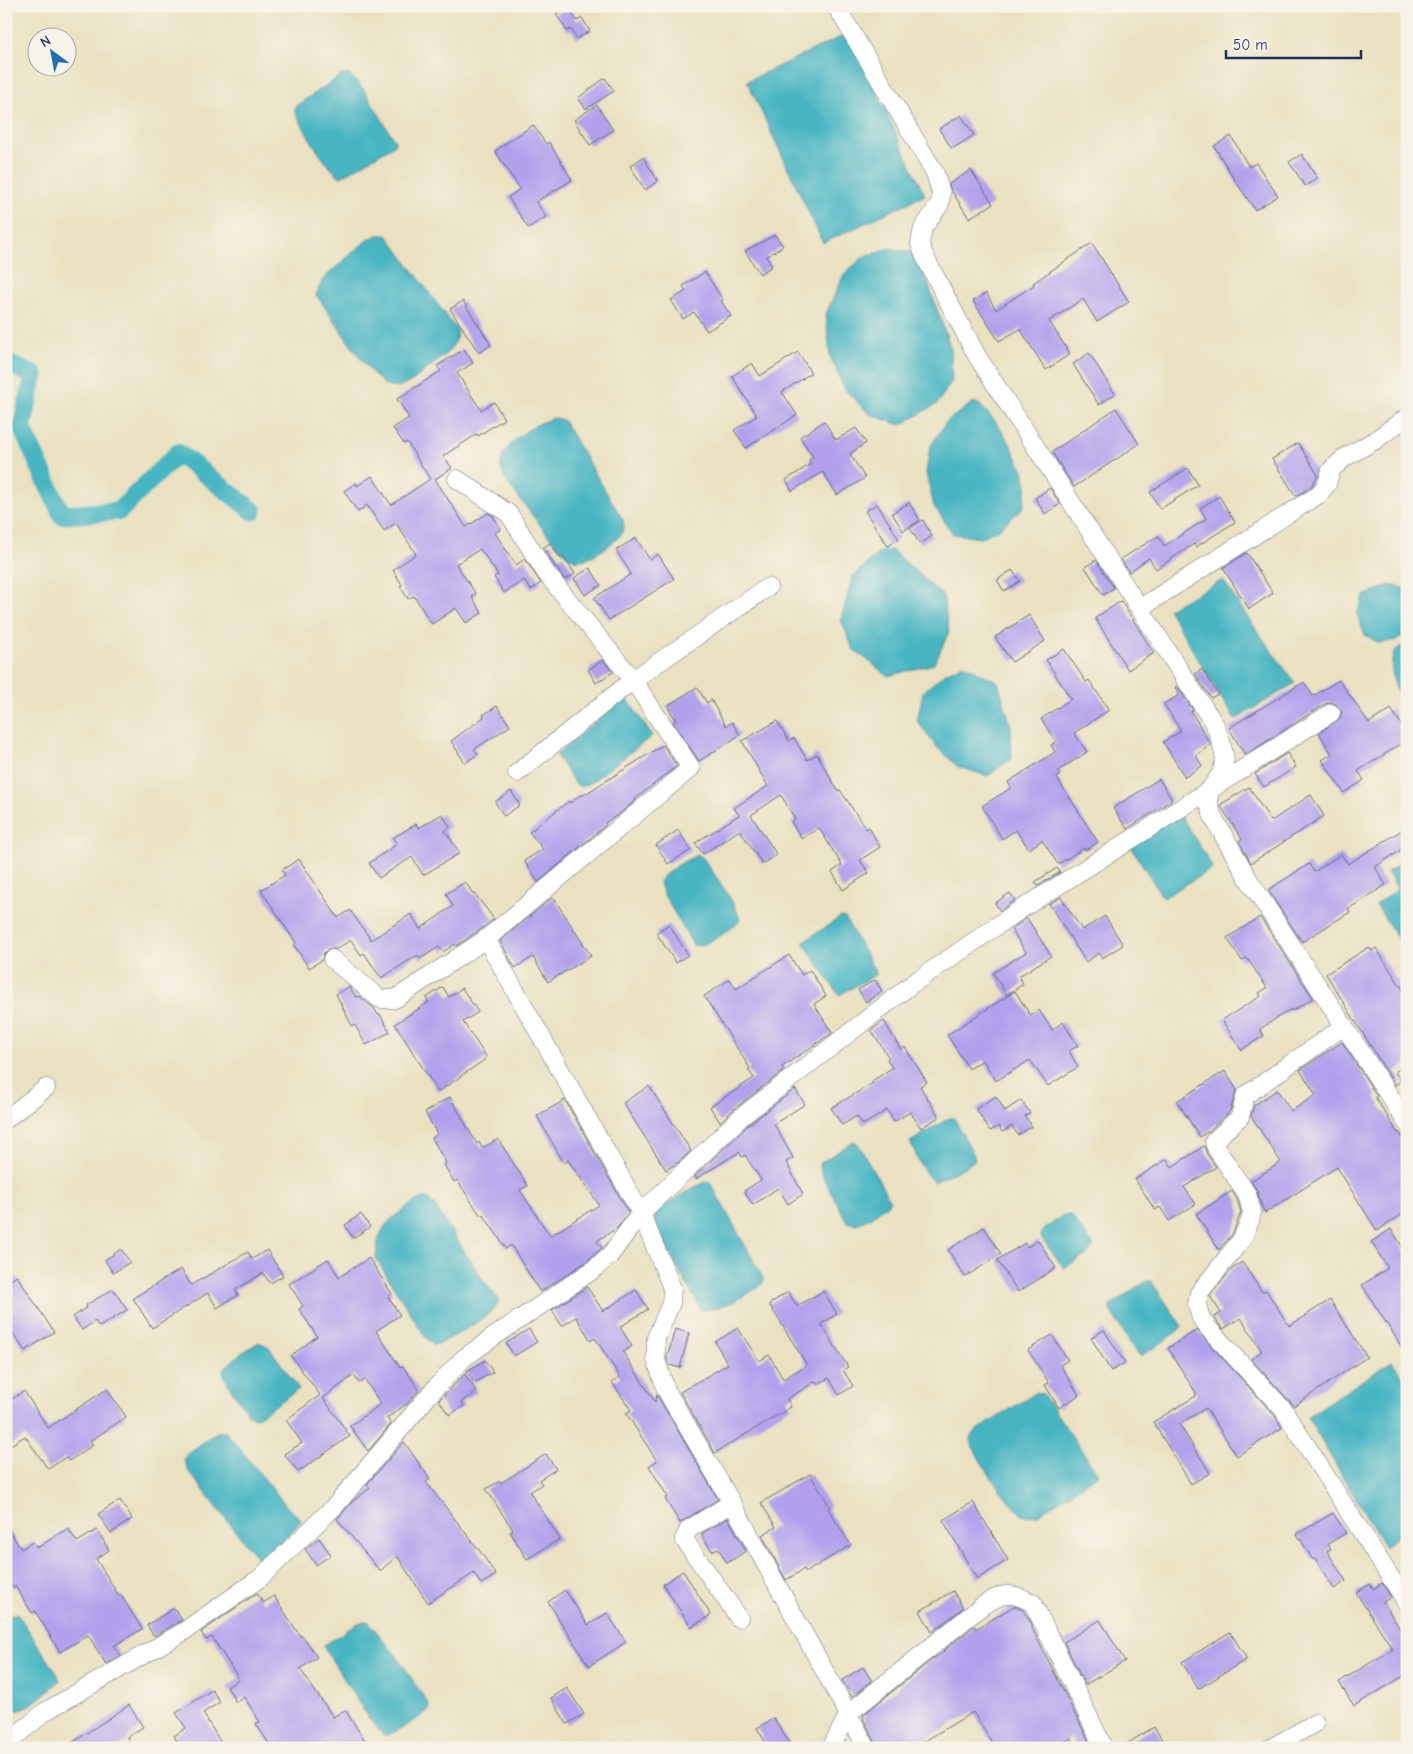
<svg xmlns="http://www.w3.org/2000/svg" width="1413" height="1754" font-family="'Comic Neue',sans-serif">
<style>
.water{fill:#47b5c2;stroke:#317290}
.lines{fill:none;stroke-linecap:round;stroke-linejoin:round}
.canal{stroke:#47b5c2;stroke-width:19}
.building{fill:#b1a1ec}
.minor-casing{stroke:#636d80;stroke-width:19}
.minor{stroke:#fff;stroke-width:18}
</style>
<rect width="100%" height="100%" fill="#f7f3e8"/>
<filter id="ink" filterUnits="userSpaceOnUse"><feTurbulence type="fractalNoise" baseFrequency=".02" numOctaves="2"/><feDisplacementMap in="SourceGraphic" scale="10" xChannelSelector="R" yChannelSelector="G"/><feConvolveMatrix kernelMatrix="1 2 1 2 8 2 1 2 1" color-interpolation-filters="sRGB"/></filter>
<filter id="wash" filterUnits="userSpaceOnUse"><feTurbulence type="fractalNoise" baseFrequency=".0096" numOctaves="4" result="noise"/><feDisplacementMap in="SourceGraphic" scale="20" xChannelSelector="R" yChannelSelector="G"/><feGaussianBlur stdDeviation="1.12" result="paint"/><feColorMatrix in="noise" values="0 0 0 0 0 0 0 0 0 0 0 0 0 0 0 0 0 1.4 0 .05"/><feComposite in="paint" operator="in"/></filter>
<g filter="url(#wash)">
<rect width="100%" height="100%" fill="#e9e1bf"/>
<path class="water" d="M849,33l76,162 -102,48 -76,-162z
M342,75h8l13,13 32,53v3l-4,3 -50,30c-19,-12 -35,-47 -47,-66l3,-6z
M377,235h10l71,97c-3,18 -17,26 -31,37 -11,9 -22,20 -37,18 -16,-2 -62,-77 -74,-92l7,-16 43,-38z
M889,248l30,6 4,15 28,80 1,32 -15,23 -36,21 -32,-11 -24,-24 -15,-34 -4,-42 18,-40 21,-18z
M974,402l6,3 15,16 14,21 14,28 4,14 -4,24 -24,21 -19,9 -27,-4 -19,-28 -8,-33 4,-26 17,-26z
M555,418l8,2 60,100c3,14 -6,19 -16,27 -8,5 -22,15 -32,13 -14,-3 -59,-67 -70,-81 -2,-5 -5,-11 -4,-16 2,-20 36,-42 54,-45z
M892,550l51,46 6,36 -15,32 -46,12 -35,-27 -12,-30 12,-43 28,-25z
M1223,580l25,38 47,65 -60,37 -67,-111z
M1390,585l17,4v45l-10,6 -18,3 -14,-8 -8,-21 7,-18z
M1407,644v61c-12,-9 -19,-38 -13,-52 3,-5 8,-7 13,-9z
M964,664l34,18 13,44 1,32 -24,18 -30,-9 -22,-21 -19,-25 6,-29 22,-19z
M623,698h4l25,38 -62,47 -10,4 -6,-5 -18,-27z
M1180,814l33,54 -50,30 -33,-53z
M698,855l5,3c9,14 35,47 37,63 -12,10 -30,24 -46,25l-30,-51 -5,-14c9,-11 26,-21 39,-26z
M1407,859v93l-31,-47 22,-16 -11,-17z
M841,917l4,1 30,53v4l-36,20 -36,-53z
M949,1118h5l20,37 1,5 -10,7 -31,15c-12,-10 -17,-26 -24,-40z
M854,1141l5,4 31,56c-3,6 -27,23 -35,23 -3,0 -5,-1 -8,-2l-24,-45 -4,-13z
M706,1182h4l53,96v5c-17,14 -40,26 -62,27l-38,-69c-3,-7 -11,-19 -8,-27 3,-7 42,-29 51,-32z
M423,1198h5l7,8 46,71 18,23c-3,15 -43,34 -57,43l-9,2 -7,-7 -50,-79c1,-25 7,-35 27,-49 6,-5 12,-9 20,-12z
M1063,1215h8l23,31 -7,9 -23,13 -22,-29 -2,-6z
M1148,1281h3l31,45 -3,4 -23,17 -16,9 -7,-8 -23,-38v-4l25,-18z
M259,1342l10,5 30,42 -41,28 -4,1 -5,-3c-7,-11 -26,-33 -26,-46l17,-15z
M1392,1361l15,22v143l-22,21 -78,-130z
M1037,1392l6,2 55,80 -60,41 -14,1c-15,-11 -51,-61 -54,-79l3,-4z
M217,1432h9l63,77 10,8 2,4 -22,24 -20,13h-2l-68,-86 -5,-12 3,-6z
M17,1613l41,62 2,6 -27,22 -15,8 -12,-19v-74z
M368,1621l31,38 30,46v5c-14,11 -29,21 -45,26l-14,-16 -47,-74 35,-23z"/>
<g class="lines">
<path class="canal" d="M6,363l28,12 -12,53 40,87 57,-4 59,-58 75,58"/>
</g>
<g id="blocks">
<path class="building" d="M568,6l9,15 5,-3 8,13 -13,8 -6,-10 -4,2 -11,-17z
M605,78l9,13 -28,18 -8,-11z
M597,105l16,25 -23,15 -16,-25z
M961,115l13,20 -22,14 -13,-20z
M533,125l13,19 3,-2 23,38 -36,22 10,15 -18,11 -20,-31 12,-8 -25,-38z
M1231,136l18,31 7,-4 22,33 -23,14 -19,-28 -22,-36z
M1302,154l15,24 -12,8 -16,-24z
M643,157l15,24 -13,9 -15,-24z
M971,170l22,34 -24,14 -18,-28 -2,-6z
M775,235l8,11 -17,11 6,9 -12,8 -15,-23z
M1092,243l37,59 -32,20 -14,-23 -34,22 21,33 -24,16 -26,-41 -21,12 -26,-40 13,-8 10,17 38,-25 -1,-2z
M705,272l18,28 -2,1 10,15 -24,15 -13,-19 -11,7 -12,-19 15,-9 -3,-5z
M463,301l28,44 -12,8 -29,-44z
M464,349l9,14 -16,10 24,37 13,-8 10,17 -26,17 -1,-2 -34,22 9,12 -17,11 31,48 22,-14 5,3 8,13 -6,4 21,32 9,-6 16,24 -10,7 -7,-10 -20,13 -10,-16 4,-2 -18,-26 -24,15 20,30 -4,3 10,16 -16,10 -10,-15 -24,16 -18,-28 -6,3 -8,-13 2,-1 -9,-15 23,-16 -20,-31 -12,8 -17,-26 -9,7 -14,-21 12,-8 1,3 15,-10 19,29 39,-26 -23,-37 -3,2 -11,-16 16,-10 -12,-19 44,-28 -4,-5z
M798,352l13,21 -29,19 15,23 -51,33 -12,-18 23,-14 -25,-40 20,-13 8,13z
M1089,353l26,41 -16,11 -26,-41z
M1116,408l23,36 -65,43 -22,-35z
M824,421l12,19 20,-12 10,15 -16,11 15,24 -28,17 -14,-23 -31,19 -6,-11 25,-16 -2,-4 4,-3 -13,-20z
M1298,443l20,32 -7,12 -15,9 -24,-37z
M1188,468l10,17 -38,24 -10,-17z
M1050,488l10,16 -15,10 -10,-16z
M1219,496l16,26 -39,25 -2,-3 -38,25 -7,-11 -20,14 -8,-13 37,-23 6,10 42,-27 -6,-11z
M909,503l11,17 -17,11 -11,-18z
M877,504l22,35 -11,7 -23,-35z
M923,520l9,16 -12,8 -10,-16z
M636,538l14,22 8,-6 16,25 -65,41 -15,-22 37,-24 -15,-24z
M550,543l10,15 3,-2 12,18 -10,6 -22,-32z
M1247,553l26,40 -24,16 -26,-41z
M1096,560l18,28 -11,7 -18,-28z
M590,568l11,17 -16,10 -11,-17z
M1012,570l8,11 -16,10 -7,-11z
M1121,601l33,52 -26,17 -33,-52z
M1029,615l16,26 -33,21 -17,-25z
M1064,649l22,33 3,-2 20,30 -35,23 13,19 -29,19 2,4 -3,3 41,64 -13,8 -1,-2 -26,16 -16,-24 -13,9 -13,-19 -14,9 -20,-33 29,-18 -3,-6 47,-30 -4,-7 5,-3 -15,-23 30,-20 -25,-39z
M603,660l10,12 -17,11 -8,-13z
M1202,669l16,25 -7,4 -16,-24z
M1339,680l30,43 22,-14 16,24v7l-49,31 6,9 -20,13 -22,-33 10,-6 -13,-21 21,-15 2,-6 -6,-8 -5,-2 -6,2 -80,51 -16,-27 75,-46 9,14z
M1177,686l16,24 -2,1 20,34 -15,10 6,11 -17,11 -22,-35 18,-11 -17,-27 15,-9 -4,-8z
M697,687l10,16 4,-3 15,26 6,-4 8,13 -41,26 -26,-39 3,-2 -9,-14z
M497,706l13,20 -36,23 4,5 -13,9 -14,-22 33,-24 -1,-2z
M777,721l12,20 5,-3 13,22 10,-6 21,37 2,-1 26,39 3,-2 11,20 -20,13 9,13 -26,17 -11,-18 10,-7 -23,-37 -17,11 -11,-17 4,-3 -14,-24 -30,20 26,40 -15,9 -22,-34 -37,24 -8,-11 44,-28 -5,-7 34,-22 -26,-45z
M663,745l14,21 -42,33 1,1 -17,14 -14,9 1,2 -68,57 -14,-21 19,-12 -14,-17 40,-31 1,2 11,-9 1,2z
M1287,753l9,14 -32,20 -9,-13z
M1159,779l13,21 -45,29 -14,-21z
M1249,787l22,34 40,-26 13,21 -73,47 -12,-22 3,-2 -22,-34z
M511,791l9,14 -16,11 -9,-14z
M442,814l8,13 -5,4 15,22 -37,22 -11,-18 -33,21 -10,-15 28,-19 -4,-6 23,-14 3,4z
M1407,827v19l-32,21 11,18 -38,24 2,3 -48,30 -34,-52 41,-26 5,8 27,-18 7,10z
M678,830l13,20 -23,14 -12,-19z
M299,859l39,59 12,-8 21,30 40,-26 9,15 33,-23 -7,-12 19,-12 9,13 1,-1 19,25 -14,11 -24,16 -1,-2 -12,8 -4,-5 -19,12 -2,-4 -37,23 -17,-25 -3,2 -10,-15 -15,9h-8l-4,4 -2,7 -13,8 -15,-23 2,-2 -35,-53 24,-15 -3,-5z
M1057,868l3,4 -22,14 -3,-4z
M1010,893l5,7 -15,11 -5,-8z
M553,897l38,59 -43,26 -15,-25 -18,11 -15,-27z
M1061,897l21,33 23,-14 18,29 -21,13 -3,-5 -13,9 -37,-58z
M1260,917l53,81 -21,13 -1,-2 -31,20 4,7 -23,14 -19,-30 39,-24 -2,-3 8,-5 -20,-30 -5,3 -15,-23z
M1027,918l24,38 -32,20 4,8 -16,11 -14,-22 33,-21 -15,-23z
M669,924l19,31 -12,8 -20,-30z
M1369,947l3,4 4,-3 31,48v68l-12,8 6,9 -6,4 -69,-111z
M789,955l13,20 8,-5 16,26 -12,8 18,29 -50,34 2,3 -51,40 -13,12 -10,-15 44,-29 -6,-8 2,-2 -46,-72 26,-17 6,10z
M875,980l7,11 -16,11 -8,-12z
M349,987l7,10 3,-1 15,12 4,7 2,-1 10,18 -24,13 -11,-20 -3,1 -16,-32z
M443,987l6,10 13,-9 16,24 -15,10 24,36 -49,34 -43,-68 34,-22 -3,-4z
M1015,991l15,24 9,-5 13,20 11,-8 15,24 -9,5 9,16 -30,19 -18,-26 -34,21 -13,-21 -14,9 -22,-34z
M884,1021l17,29 4,-3 22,35 -7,4 19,31 -18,11 -11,-16 -16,10 -7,-12 -24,15 -6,-9 -15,9 -11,-17 42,-25 -1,-2 20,-13 -5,-9 2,-1 -18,-28z
M1342,1042l35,54 -2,1 23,36 1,-1 8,12v67l-30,20 -40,-64 -72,46 -3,-6 -5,-16 -6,-10 30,-19 -30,-46 3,-11 23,-15 14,21 25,-16 -16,-25z
M1225,1071l12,19 -7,21 -21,20 -9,6 -23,-36z
M649,1086l42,65 -12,11 -13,8 -43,-67z
M795,1089l10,15 -31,20 19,34 -7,4 17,32 -15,10 -10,-16 -25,17 -9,-14 17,-11 -16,-25 -3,2 -3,-5 -43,27 -1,-3 52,-50z
M996,1096l9,15 16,-11 9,13 -5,3 7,10 -14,9 -6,-9 -10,6 -3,-6 -9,5 -14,-22z
M450,1097l27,47 2,-2 3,6 16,-9 30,47 -8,4 30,46 49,-31 -31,-45 -4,3 -27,-47 28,-16 63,112 -10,15 -21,14 5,7 -16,14 -46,30 -29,-47 -5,4 -23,-35 -2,2 -24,-36 -3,2 -10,-17 2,-2 -14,-25 5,-4 -12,-22z
M1204,1146l3,8 9,13 -32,20 12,17 -27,17 -9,-14 -5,3 -20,-31 32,-20 5,8z
M1232,1191l5,8 4,13 -8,21 -14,17 -23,-36z
M361,1214l9,13 -17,11 -8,-13z
M984,1227l17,27 -36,23 -17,-27z
M1391,1229l16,25v101l-45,-70 26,-17 -17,-26z
M1038,1240l18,28 -38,24 -21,-32 28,-17 2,4z
M121,1249l9,13 -17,11 -8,-13z
M267,1250l16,26 -13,7 -7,-10 -28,17 3,5 -21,13 -9,-15 -56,35 -19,-30 48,-29 10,16 57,-33 4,7z
M369,1258l23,36 -4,3 12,18 -24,16 24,36 3,-1 16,24 -11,13 -21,15 4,6 -23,27 -18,-25 31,-22 -16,-24 -6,3 -5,-8 -31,23 27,38 -52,36 -14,-18 18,-11 -16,-23 34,-25 -29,-39 26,-20 -18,-27 4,-3 -14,-22 39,-25 11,18z
M1242,1262l20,30 4,-2 23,36 41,-26 37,57 -73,49 -43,-47 10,-7v-2l-20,-32 -18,11 -9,-12 7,-4 -11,-17 22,-27z
M17,1276l37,56 -29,19 -19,-28v-40z
M587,1287l16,24 33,-21 12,19 -28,18 12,19 -9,6 32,50 2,-7 61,104 -38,24 -15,-24 3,-2 -19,-31 8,-5 -31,-48 5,-3 -19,-28 8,-5 -25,-39 -4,3 -15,-24 -14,9 -10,-16z
M113,1289l14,21 -28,17 -4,-6 -13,9 -9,-13 14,-10 -1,-2z
M823,1291l14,23 -16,10 27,43 -5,3 10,16 -14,9 -10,-17 -11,6 -2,-3 -29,18 4,8 -76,46 -35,-61 48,-28 -13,-22 23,-14 21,33 10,-6 14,24 24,-14 -38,-61 19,-12 9,14z
M529,1329l8,13 -23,14 -8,-13z
M675,1329l14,4 -9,35 -11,-3 -2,-7z
M1104,1330l21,33 -14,8 -20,-33z
M1197,1330l78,86 7,12 -45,28 -31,-48 -27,16 31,49 -19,11 -38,-62 43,-26v-3l-28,-45z
M1052,1335l16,25 -8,5 19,30 -20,13 -14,-23 4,-2 -21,-33z
M485,1360l8,12 -19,11 -7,-12z
M465,1374l12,18 -16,10 3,4 -15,9 -10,-15z
M107,1389l19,28 -36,24 3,4 -24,16 -3,-4 -18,12 -23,-33 -19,12v-45l18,-12 24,37z
M404,1442l26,37 -4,3 56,72 14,21 -15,9 -7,-11 -46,30 -31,-47 -17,15 -43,-52 15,-17 18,-14 -3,-4z
M546,1454l10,15 -17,11 3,4 -12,8 30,47 -33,20 -17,-27 3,-2 -27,-41 14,-8 1,2z
M810,1474l20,33 -2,2 23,36 -45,27 -2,-3 -18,11 -24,-45 14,-8 -15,-24z
M120,1500l12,19 -21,14 -13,-19z
M973,1502l35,58 -31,19 -34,-59z
M1333,1513l13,20 -18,11 3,5 -4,2 19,30 -12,8 -19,-31 -2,2 -16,-26z
M728,1518l18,33 -19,12 -9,-15 -6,3 -11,-17z
M6,1525l15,24 12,-7 4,6 31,-20 9,14 20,-12 12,20 -13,9 23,37 2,-1 21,34 -28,17 7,10 -15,8 -18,-29 -28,17 -25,-41 -3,2 -17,-27 -2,2 -7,-12z
M319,1538l12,17 -15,10 -11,-16z
M683,1571l28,44 -20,12 -28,-43z
M1382,1583l9,14 -8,5 24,38v34l-53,32 -15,-24 54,-33 -37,-56 14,-9 3,5z
M565,1590l23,35 19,-12 19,29 -37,24 -41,-64z
M953,1591l10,17 -31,24 -12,-21z
M257,1593l6,10 11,-7 27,41 2,-1 14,21 -17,12 33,48 12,-7 25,38h-98l-16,-24 4,-2 -16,-25 -8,5 -9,-15 12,-8 -27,-42 -6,3 -5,-8z
M1014,1606l9,4 9,14v4l60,120h-15l-6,-10 -17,10h-59l-22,-36 -60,36h-35l-15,-30 1,-1 -1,-2 71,-57 10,-6 -1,-1 31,-25 2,3z
M174,1608l8,12 -28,16 -7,-11z
M1100,1620l25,41 -40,24 -21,-43z
M1230,1632l17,27 -49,30 -16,-27z
M863,1667l9,14 -20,16 -10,-17z
M567,1688l17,26 -17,10 -16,-26z
M212,1690l8,12 -17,11 21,35h-43l-7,-12 12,-8 -10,-15z
M129,1705l14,22 -16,10 2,3 -13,8h-52z
M774,1718l18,30h-23l-12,-20z
M1154,1727l13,21h-47z"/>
</g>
</g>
<g filter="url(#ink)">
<use href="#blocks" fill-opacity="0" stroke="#636d80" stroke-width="1"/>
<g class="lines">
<g class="minor-casing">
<path id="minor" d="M836,6l99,167 6,20 -1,11 -17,24 -3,16 5,13 52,99 238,369 6,16 4,18 -4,15 -10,14 -3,13 5,16 36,63 158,243
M457,479l52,35 37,59 87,107 58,88 -205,171 155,274 31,75 -1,15 -15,35v22l10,30 66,113 135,245
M1140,608l178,-113 9,-11 4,-14 13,-12 30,-17 33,-24
M517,773l116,-93 135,-93
M332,959l48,40h15l91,-60
M1344,1026l-99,70 -5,21 -26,24 2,7 31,46 5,18 -2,9 -8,18 -43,54 -2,12 4,13 8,11 74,80 124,194
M6,1119l40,-31
M732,1503l-43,26 -5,10 55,79
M8,1748l3,-8 35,-29 137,-79 77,-54 75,-72 101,-119 28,-29 35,-25 94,-63 17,-15 31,-42 99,-95 172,-134 111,-76 308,-195
M831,1748l18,-35 133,-107c22,-14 28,-15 51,-3l71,145
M1271,1748l44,-25"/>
</g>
<use href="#minor" class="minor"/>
</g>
</g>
<rect width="1413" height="1754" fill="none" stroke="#f7f3e8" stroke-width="25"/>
<g transform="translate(52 52) rotate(328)"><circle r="24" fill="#f7f3e8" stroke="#9fa5b1"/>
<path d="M0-4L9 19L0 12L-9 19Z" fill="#1f6fb2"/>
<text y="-8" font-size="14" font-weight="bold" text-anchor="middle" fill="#1b2f5e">N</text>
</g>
<path d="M1226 50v8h135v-8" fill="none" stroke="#1b2f5e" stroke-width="2.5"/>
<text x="1233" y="50" font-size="15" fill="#1b2f5e" stroke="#f7f3e8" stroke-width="4" paint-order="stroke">50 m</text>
</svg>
